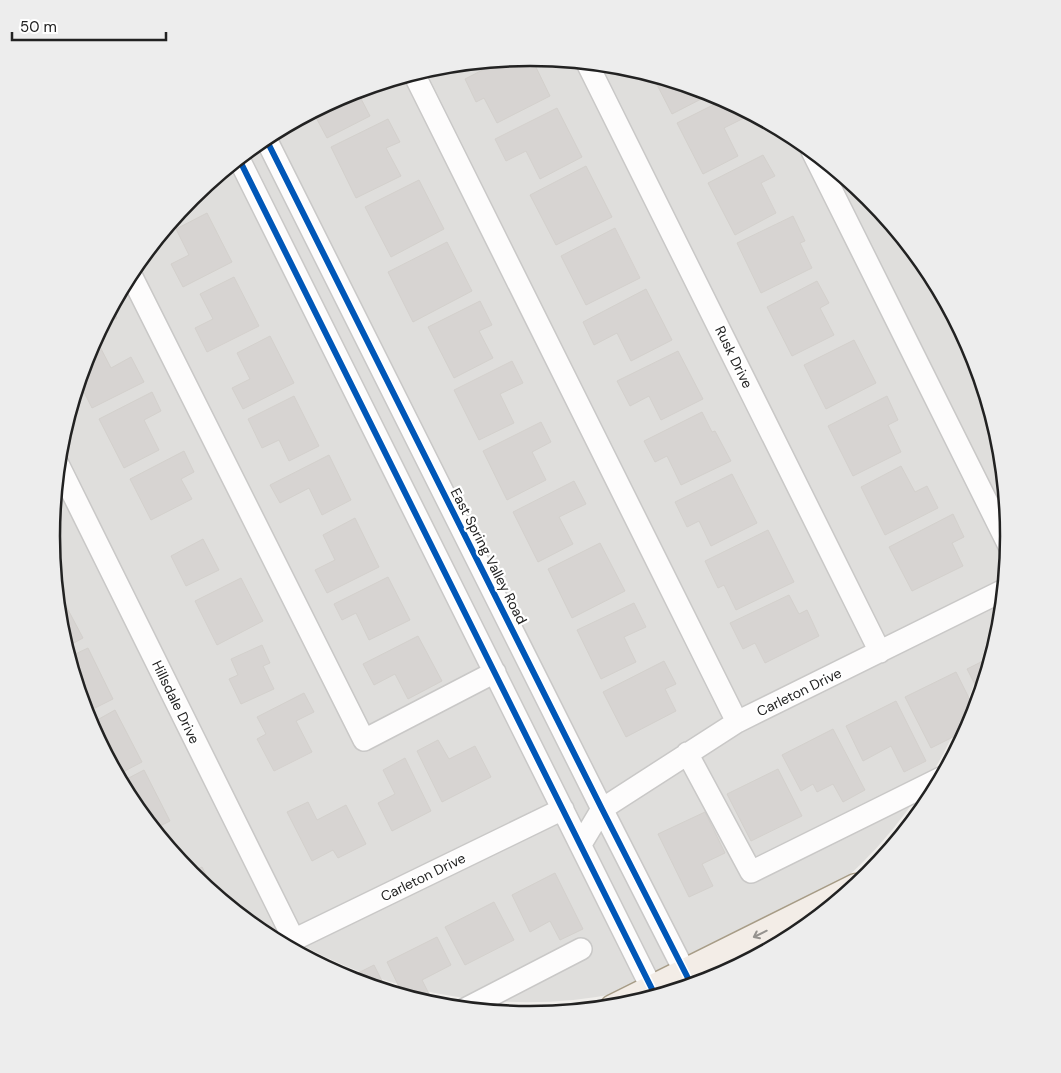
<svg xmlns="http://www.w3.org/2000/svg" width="1061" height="1073" font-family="'DM Sans',sans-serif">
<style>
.residential{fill:#dfdedc}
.building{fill:#d7d4d2;stroke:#d3d0cc}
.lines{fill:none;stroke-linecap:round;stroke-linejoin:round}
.minor-casing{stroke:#c9c8c7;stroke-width:24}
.major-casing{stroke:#a79c86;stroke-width:29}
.minor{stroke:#fdfcfc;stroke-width:21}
.major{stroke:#f3ede7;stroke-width:26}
.cycleway-casing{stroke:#fff;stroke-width:9}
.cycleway{stroke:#0057b8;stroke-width:6}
.oneway{stroke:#95928e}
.labels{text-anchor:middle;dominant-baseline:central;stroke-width:4.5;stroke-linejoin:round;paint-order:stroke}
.street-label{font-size:14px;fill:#222;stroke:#fff}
.rim{fill:none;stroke:#222;stroke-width:2.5}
</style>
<rect width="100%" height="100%" fill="#f0eeeb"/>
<path class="residential" d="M54 529a473 473 0 1 1 946 0a473 473 0 1 1-946 0Z"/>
<path class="building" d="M531,57l19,39 -53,27 -13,-25 -8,4 -11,-23 37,-19z
M652,75l50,15 3,7 -33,17z
M357,91l13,25 -43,22 -14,-26 34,-18z
M725,99l16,9 5,9 -22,11 14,28 -35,18 -26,-51z
M557,108l25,49 -42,22 -14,-28 -20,10 -11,-22z
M388,119l12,23 -14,6 15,28 -45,22 -25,-51z
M763,155l12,21 -14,7 15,30 -41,22 -27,-52z
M586,166l26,51 -56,28 -26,-50z
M419,180l25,49 -53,28 -26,-50z
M193,196l3,7 -15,7 11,-13z
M207,213l25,49 -49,25 -12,-23 18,-9 -13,-26z
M793,216l12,25 -5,2 12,25 -51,25 -24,-50z
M615,228l25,50 -54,27 -25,-49z
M903,238l19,24 -8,5 -14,-27z
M447,242l25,49 -59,31 -25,-50z
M234,277l25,49 -52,26 -12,-24 18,-9 -13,-25z
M817,281l12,22 -9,5 14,27 -42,21 -25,-49z
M646,289l26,51 -41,21 -14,-28 -23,12 -11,-23z
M480,301l12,24 -13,6 14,27 -39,20 -26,-51z
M112,307l5,11 -14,7z
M956,321l13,24 -7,4 -12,-25z
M270,336l24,47 -51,26 -11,-21 18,-9 -13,-26z
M854,340l22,43 -50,26 -22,-44z
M98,343l13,25 20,-11 13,25 -52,26 -13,-26 9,-29 4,-7z
M678,351l25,48 -42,21 -12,-24 -19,10 -13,-25z
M974,354l13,45 -21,-41z
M512,361l11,22 -23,11 14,29 -35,17 -25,-50z
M152,392l9,19 -17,9 15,30 -35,18 -25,-49z
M294,396l25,50 -30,15 -10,-21 -17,8 -14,-29z
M887,396l11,24 -10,5 13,27 -48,24 -25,-50z
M702,412l10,20 3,-1 16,30 -50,24 -14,-29 -12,6 -11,-21z
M541,422l10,20 -19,10 14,28 -39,20 -24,-49z
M184,451l10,21 -13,7 11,20 -41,21 -21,-41z
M329,455l22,45 -29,15 -13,-27 -29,15 -10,-18z
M901,466l14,26 12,-6 11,22 -53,27 -24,-48z
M732,474l25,49 -46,23 -12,-25 -12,6 -12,-25z
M574,481l12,23 -27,13 14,27 -35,18 -25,-50z
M953,514l11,23 -12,6 11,23 -51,25 -23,-44z
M355,518l24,49 -52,26 -12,-23 20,-10 -12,-25z
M768,530l26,52 -58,28 -12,-25 -6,3 -13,-27z
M203,539l16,31 -33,16 -15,-30z
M600,543l25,48 -53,27 -24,-49z
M388,577l22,43 -41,20 -13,-27 -14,7 -8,-16z
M241,578l22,43 -46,24 -22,-44z
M56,587l27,51 -17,9 -6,-17z
M789,595l10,19 8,-4 12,26 -54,27 -10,-20 -12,6 -13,-26z
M634,603l12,24 -22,10 12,25 -35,17 -24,-49z
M418,636l24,45 -34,18 -13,-25 -21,11 -11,-21z
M262,645l8,18 -7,3 11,23 -33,15 -12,-25 9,-4 -7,-16z
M88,648l25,51 -28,14 -16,-56z
M993,656l-12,40 -14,-27z
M664,661l12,23 -11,5 11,22 -50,26 -23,-45z
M956,672l20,40 -3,8 -7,14 -7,4 -2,-3 -26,13 -26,-51z
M304,693l10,19 -18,9 16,31 -38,19 -17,-32 9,-5 -9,-17z
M896,701l30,60 -22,11 -13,-26 -28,15 -17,-35z
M115,710l27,52 -25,13 -27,-51z
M833,729l32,61 -22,12 -10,-18 -16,8 -4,-8 -12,7 -19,-36z
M438,740l11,19 26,-13 16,31 -49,25 -25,-51z
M405,758l26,53 -39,20 -14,-28 17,-9 -12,-24z
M778,769l24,47 -51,25 -24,-47z
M144,770l26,51 -16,8 -22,-26 -11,-21z
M308,802l9,18 29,-15 20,39 -28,14 -5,-8 -21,11 -25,-49z
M705,812l20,41 -23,11 11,22 -24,11 -31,-63z
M202,867l15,29 -27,-23z
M555,873l28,56 -23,11 -10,-19 -20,11 -18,-37z
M494,902l20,38 -49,25 -20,-38z
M437,937l14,28 -29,15 9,18 -8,4 -19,-5 -17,-35z
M374,965l13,26 -41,-12z"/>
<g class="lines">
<g class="minor-casing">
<path id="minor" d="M587,63l293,589
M414,74l323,648
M265,137l337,672 90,177
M812,151l197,395
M239,159l417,838
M130,273l234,467 131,-68
M58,464l236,476
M687,753l64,119 192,-95
M581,844l21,-35 135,-87 267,-132
M283,945l280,-136
M465,1009l116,-60"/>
</g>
<g class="major-casing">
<path id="major" d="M613,1008l243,-121"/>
</g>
<use href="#minor" class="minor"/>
<use href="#major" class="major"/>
<g class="cycleway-casing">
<path id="cycleway" d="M265,137l337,672 90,177
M239,159l417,838"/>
</g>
<use href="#cycleway" class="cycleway"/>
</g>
<defs><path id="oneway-shaft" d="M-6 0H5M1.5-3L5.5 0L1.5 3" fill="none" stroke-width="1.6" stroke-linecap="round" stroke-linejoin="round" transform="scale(1.25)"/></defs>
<use class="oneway" href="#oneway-shaft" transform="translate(760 934) rotate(154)"/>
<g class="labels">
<g class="street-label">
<text transform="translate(734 357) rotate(64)">Rusk Drive</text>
<text transform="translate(489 556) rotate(63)">East Spring Valley Road</text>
<text transform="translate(799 692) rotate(-26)">Carleton Drive</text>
<text transform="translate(176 702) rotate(64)">Hillsdale Drive</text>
<text transform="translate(423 877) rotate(-26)">Carleton Drive</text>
</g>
</g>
<path d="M0 0H1061V1073H0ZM60 536a470 470 0 1 1 940 0a470 470 0 1 1-940 0Z" fill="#ededed" fill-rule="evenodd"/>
<path class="rim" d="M60 536a470 470 0 1 1 940 0a470 470 0 1 1-940 0Z"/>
<path d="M12 32v8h154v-8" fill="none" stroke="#222222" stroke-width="2.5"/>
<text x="20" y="32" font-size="15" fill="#222222" stroke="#ffffff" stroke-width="4" paint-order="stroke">50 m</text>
</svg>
